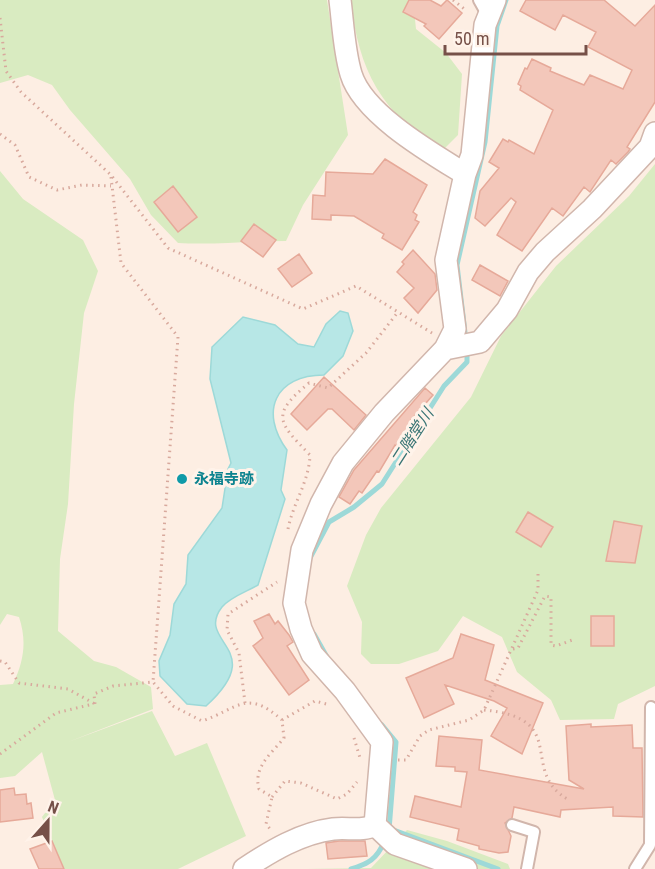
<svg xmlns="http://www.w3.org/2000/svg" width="655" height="869" font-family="'Roboto Condensed','Noto Sans JP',sans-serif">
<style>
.green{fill:#d9ebc1}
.water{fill:#b7e7e6;stroke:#9dd9d8;stroke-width:1.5}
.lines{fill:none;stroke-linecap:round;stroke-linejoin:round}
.stream{stroke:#9dd9d8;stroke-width:5}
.building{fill:#f3c7ba;stroke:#e6a999;stroke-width:1.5}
.service-casing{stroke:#d1b6ac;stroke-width:14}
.minor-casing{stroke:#d1b6ac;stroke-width:24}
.path{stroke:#d8a99d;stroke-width:3;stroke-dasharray:1.5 4.5;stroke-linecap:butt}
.service{stroke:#fff;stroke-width:10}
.minor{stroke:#fff;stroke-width:21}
.culture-dot{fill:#0f9aa8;stroke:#fff3ea;stroke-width:2}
.labels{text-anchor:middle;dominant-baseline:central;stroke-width:6;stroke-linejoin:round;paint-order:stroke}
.culture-label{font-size:15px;font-weight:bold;fill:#0d838f;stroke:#fff3ea;text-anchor:start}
.water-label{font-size:16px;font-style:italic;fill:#387474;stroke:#fff3ea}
</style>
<rect width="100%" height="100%" fill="#fdeee3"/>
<path class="green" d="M0,0h327l21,135 -45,70 -17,36c-36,0 -72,4 -108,2l-27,-28 -21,-36 -60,-69 -18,-25 -24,-10 -28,8z
M351,0h62l3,29 30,24 16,21 -4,61 -17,17c-59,-40 -83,-81 -90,-152z
M655,164v522l-37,18 -4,15 -54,1 -9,-20 -34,-28 -15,-35 -39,-21 -25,35 -39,13h-28l-10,-10 1,-32 -15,-36 19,-51 15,-27 90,-111 30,-61 55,-70 73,-70z
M0,171l23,28 60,41 15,31 -14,42 -10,91 -6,100 -8,55 -2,72 36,30 22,6 35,20 2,22 -85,33 84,-31 23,45 32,-13 39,93 -68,33h-114l-22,-52 13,-17 -13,-48 -27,24 -15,2v-93l13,-1c11,-23 14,-43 6,-67l-12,-3 -7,11z
M407,830l40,11 61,23 2,5h-204l65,-1z"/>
<path class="water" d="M340,311l8,2 5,18 -10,25 -19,19c-49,0 -65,37 -37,75l-6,40 4,9 -27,86c-10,6 -28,12 -36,22 -28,36 48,41 -16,99l-19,-2 -27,-28 -1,-15 11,-26 4,-31 12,-20 2,-29 34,-47 6,-39 3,-6 -21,-84 2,-32 31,-30 32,8 23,19 16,3 12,-23z"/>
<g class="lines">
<path class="stream" d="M466,341l-9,-76 28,-123 12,-116 9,-26
M310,558l19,-36 25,-15 28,-23 62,-98 23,-24v-11
M314,634l13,23
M382,725l14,17 -7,88
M391,829l107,40
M351,869c17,-5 26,-10 33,-27"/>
</g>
<path class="building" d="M409,0h21l11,6 6,-6 15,13 -23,26 -15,-13 2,-2 -23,-12z
M526,0h78l31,26 20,-21v97l-28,45 3,2 -2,3 -12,12 -5,-4 -21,32 -6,-5 -21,29 -11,-8 -30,43 -25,-16 19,-33 -5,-4 -26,28 -10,-8 5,-27 19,-23 -10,-6 14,-23 5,3 1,-2 25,14 19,-44 -33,-20 1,-4 -3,-2 7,-16 2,1 5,-10 19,9 -1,3 34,14 6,-10 33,14 9,-19 -44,-23 8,-15 -33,-17 -8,15 -35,-19z
M385,159l42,26 -14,27 4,3 -2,5 4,2 -17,28 -20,-12 2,-4 -30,-18 -23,-1v5l-19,-1 1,-24 12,1 1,-24 47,2z
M173,186l24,31 -19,15 -24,-30z
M254,224l22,16 -13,17 -22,-16z
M413,250l22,24 2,16 -19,23 -14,-15 10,-10 -17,-16 7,-8 -2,-2z
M299,254l13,19 -20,14 -14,-18z
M480,265l28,16 -8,15 -28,-16z
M324,377l42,38 -12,15 -22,-21h-4l-21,21 -16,-16z
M425,388l8,7 -22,25 4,3 -17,24 -3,-2 -16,27 -2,-1 -15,22 -3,-2 -9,13 -11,-7 15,-27z
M528,512l25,15 -12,20 -25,-15z
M614,521l28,5 -7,37 -29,-2z
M269,614l6,10 3,-3 11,14 4,7 -6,4 22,34 -20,15 -36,-49 10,-8 -9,-17z
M591,616h23v30h-23z
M461,634l33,11 -9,35 58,23 -21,51 -31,-18 16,-28 -13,-7 -49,-16 9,19 -30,14 -18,-40 47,-20z
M591,724v3l41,-2 1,23h9l1,69 -30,-1v-9l-52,3 -1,7 -46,-10 -2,11 -7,5 6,13 -3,16 -9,1 -20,-4v-3l-22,-6 2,-11 -49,-12 5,-21 46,11 6,-35 -12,-1v-4l-19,-1 3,-30 43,4 -3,30 105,19 -15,-9 -3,-54z
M14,788l1,7 11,-1 1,10 4,-1 2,15 -33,4v-32z
M52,841l12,28h-25l-9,-20z
M339,841h26l2,15 -39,3 -2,-16z"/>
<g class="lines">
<g class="service-casing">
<path id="service" d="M479,0l9,16
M512,825l22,7 -7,37
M635,869l15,-24 1,-138"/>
</g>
<g class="minor-casing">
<path id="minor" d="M340,0c3,24 4,51 11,74 12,40 80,79 114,100
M445,349l35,-7 27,-32 21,-38 17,-20 47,-43 58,-62 5,-14
M375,825l7,-83 -37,-51 -33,-37 -11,-25 -7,-26 8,-53 19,-46 22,-41 41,-50 61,-64 10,-20 -9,-69 19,-86 7,-19 13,-130 10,-25
M375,825l20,19 71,25
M244,869c27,-18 57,-36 89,-40 15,-2 29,3 42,-4"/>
</g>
<path class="path" d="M453,0l14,11
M0,18l6,53 15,21 90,83 57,73 135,61 53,-23 76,47
M0,134l15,11 14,32 28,13 25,-5 29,1
M111,177l10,86 57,74 -25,345
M288,529c5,-26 21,-47 22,-74 -32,-33 -40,-40 -1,-72l19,5 38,-35 32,-41
M513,649l5,-1 27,-52 6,1v48l5,1 19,-7
M0,661l5,1 14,21 49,6 27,15
M245,703l-6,-50 -12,-23 1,-16 49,-32
M95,704l-1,-10 19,-8 40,-4 20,24 29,15c36,-12 44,-33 80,-1l2,18c-13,16 -31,29 -25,51l13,8 -6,27 5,6
M484,710c88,8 33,61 85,90
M282,720l33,-19 15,4
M354,738l6,20
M0,754l56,-41 37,-9
M398,760h8l14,-24 9,-6 40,-10 15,-10 54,-120v-16
M272,797l13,-16 16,2 36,16 10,-5 10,-12"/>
<use href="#service" class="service"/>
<use href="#minor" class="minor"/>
</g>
<circle class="culture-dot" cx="182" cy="479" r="6"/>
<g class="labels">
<g class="culture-label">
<text x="194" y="479">永福寺跡</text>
</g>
<g class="water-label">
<text transform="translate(412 437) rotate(-57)">二階堂川</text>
</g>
</g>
<g transform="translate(48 821) rotate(21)" stroke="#fff3ea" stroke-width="4.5" paint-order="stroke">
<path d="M0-4.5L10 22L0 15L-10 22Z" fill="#765048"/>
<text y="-9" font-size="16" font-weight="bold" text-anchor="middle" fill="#765048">N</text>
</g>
<path d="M445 45v9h141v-9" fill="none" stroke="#765048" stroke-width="3"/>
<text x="454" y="45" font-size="18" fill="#765048" stroke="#fff3ea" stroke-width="4.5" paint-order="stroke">50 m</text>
</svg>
